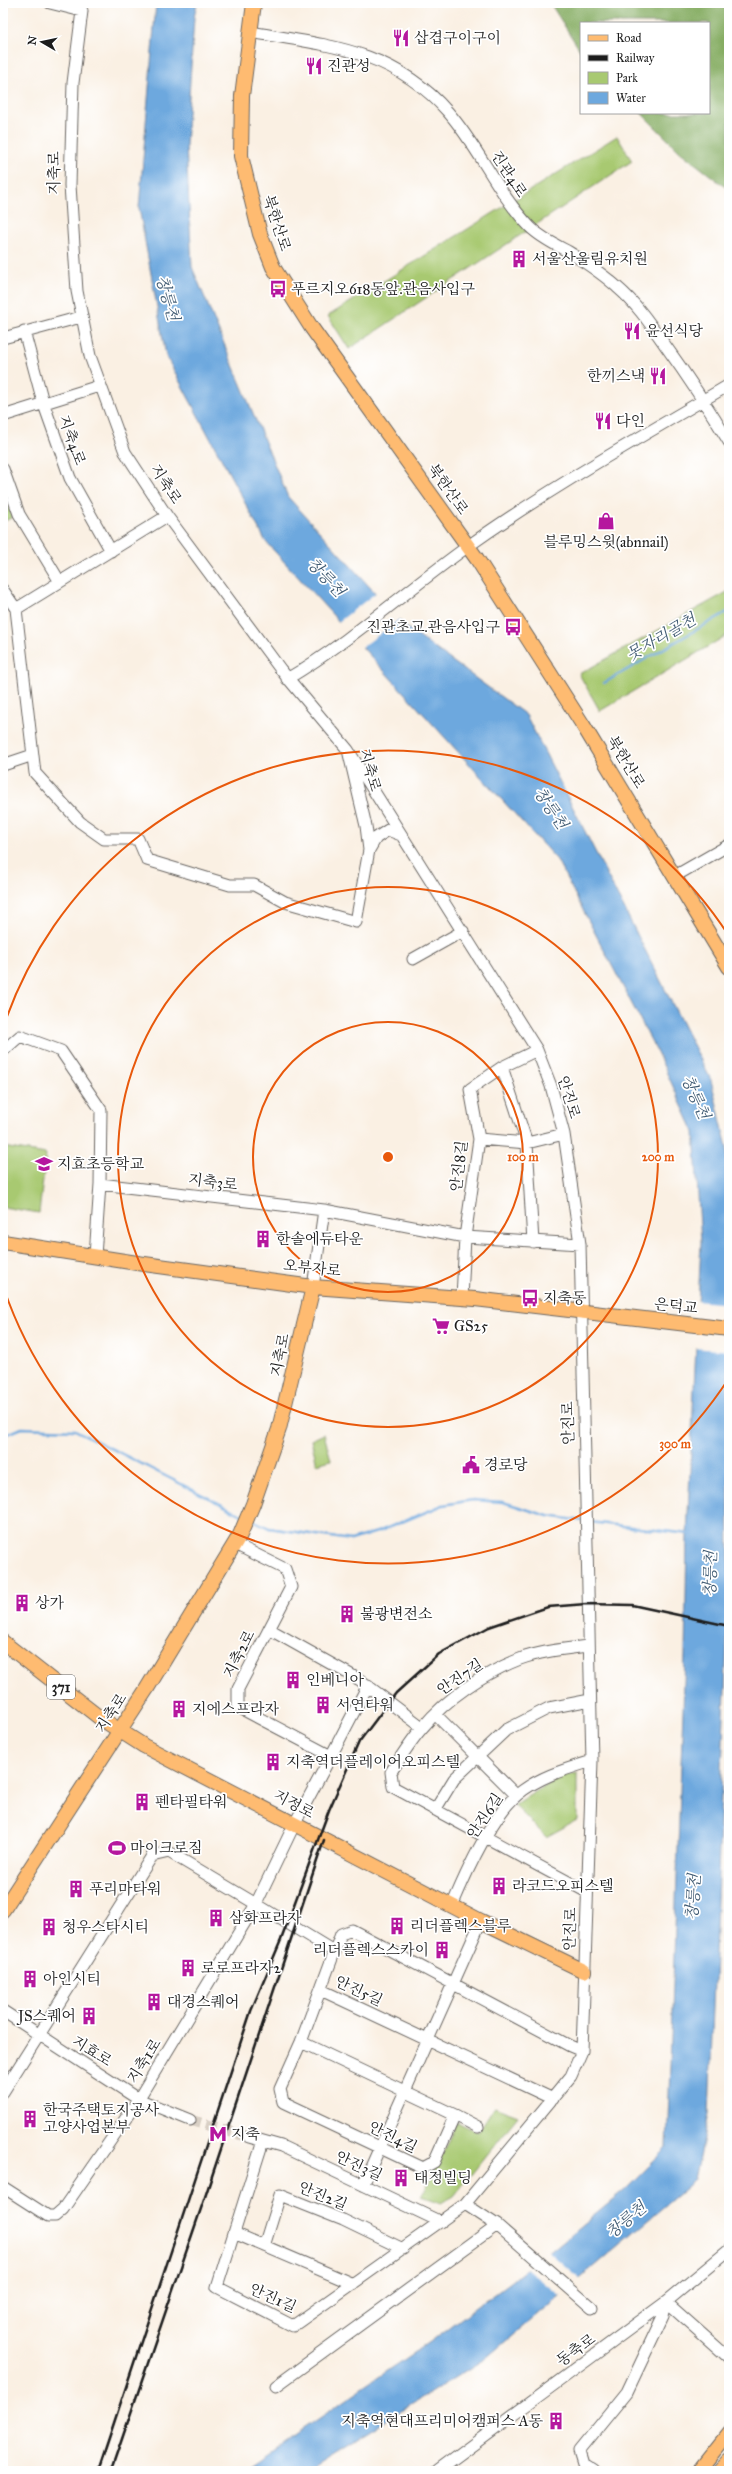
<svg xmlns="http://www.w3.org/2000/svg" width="732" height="2474" font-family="'IM FELL Great Primer','Noto Serif KR',serif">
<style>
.green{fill:#a8c971;stroke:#627246}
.forest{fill:#86ad63;stroke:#516440}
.water{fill:#6da8de;stroke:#44627d}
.pier{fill:#faf0e3}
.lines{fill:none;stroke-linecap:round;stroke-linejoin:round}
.stream{stroke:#6da8de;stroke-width:2.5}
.minor-tunnel{stroke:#d9d0c5;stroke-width:11;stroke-dasharray:11 5.5;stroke-linecap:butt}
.minor-casing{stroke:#6a6662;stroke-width:13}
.major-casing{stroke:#6a6662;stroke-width:16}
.minor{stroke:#fff;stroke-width:11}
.major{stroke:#febb71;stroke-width:14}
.rail{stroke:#1c1c1c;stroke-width:2.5}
.ring{fill:none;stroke:#e8590c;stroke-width:2}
.labels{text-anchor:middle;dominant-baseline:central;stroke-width:3.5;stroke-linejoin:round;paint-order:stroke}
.shield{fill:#fff;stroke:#606060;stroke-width:1}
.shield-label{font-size:14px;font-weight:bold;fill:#1c1c1c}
.poi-label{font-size:15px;fill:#1c1c1c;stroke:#fff;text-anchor:start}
.street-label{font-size:15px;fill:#1c1c1c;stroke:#fff}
.water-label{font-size:16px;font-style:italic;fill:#405b73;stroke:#fff}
.centre{fill:#e8590c;stroke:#fff;stroke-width:2}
.ring-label{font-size:12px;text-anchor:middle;font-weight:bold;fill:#e8590c;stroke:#fff;stroke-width:3.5;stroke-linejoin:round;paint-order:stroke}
</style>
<rect width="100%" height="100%" fill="#fff"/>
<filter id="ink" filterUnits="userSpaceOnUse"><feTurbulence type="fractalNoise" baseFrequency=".025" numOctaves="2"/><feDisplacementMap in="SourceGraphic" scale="8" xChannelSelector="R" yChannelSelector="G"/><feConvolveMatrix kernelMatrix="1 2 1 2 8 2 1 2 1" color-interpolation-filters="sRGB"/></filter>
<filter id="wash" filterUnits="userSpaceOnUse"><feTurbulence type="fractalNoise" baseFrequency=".012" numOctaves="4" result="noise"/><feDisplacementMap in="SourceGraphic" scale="16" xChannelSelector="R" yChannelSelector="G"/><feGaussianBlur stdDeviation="0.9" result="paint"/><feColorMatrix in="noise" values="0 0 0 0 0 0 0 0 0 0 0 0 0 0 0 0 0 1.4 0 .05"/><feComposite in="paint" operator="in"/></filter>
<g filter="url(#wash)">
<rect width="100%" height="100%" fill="#faf0e3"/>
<path class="green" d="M617,136l15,25 -283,188 -21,-33z
M3,497l10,20 -10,5z
M729,591v43l-129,77 -21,-37z
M3,1147l43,7 -7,59 -36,-6z
M324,1434l7,26 -14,4 -6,-24z
M577,1773v47l-31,17 -32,-32 47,-29z
M494,2107l24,9 -64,80 -12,7 -20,-7 35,-74 21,10z"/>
<path class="forest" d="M550,3h179v187l-50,-39 -38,-38h68v-90h-128v29z"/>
<path class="water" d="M156,3h41l-3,15 -8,127 6,122 96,230 119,131 119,87 185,365 16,67 2,438 -20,529 -14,66 -209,178 -181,113h-64l189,-129 121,-91 74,-61 42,-42 18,-493 2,-121 14,-292 -7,-110 -36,-78 -101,-194 -291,-318 -100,-186 -27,-148z"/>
<path class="pier" d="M377,592l24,26 -40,30 -24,-25z
M696,1301l33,3v47l-35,-3z
M547,2251l34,30 -20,16 -35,-30z"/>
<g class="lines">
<path class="stream" d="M604,683l125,-72
M3,1436l19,-8 53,2 167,85
M251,1519l18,9 82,12 29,-9 63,-26 30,-5 30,2 45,14 35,5
M590,1522l99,12"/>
</g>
</g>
<g filter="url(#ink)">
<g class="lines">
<path class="minor-tunnel" d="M190,2120l59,17"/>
<g class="minor-casing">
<path id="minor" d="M250,32c76,13 143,17 198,80 31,35 49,81 82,115 11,11 26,18 39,25 17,11 33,21 48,35 20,17 34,38 48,58 23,32 44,64 64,97
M24,331l19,71 27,76 41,73
M3,338l78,-21
M3,416l96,-30
M3,469l16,45 41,68
M3,590l13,19 151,-93
M16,609l19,164 45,49 24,17h34l9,21 83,25h24l31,17 71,20 13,-72 -3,-24 -18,-76 -67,-80 -114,-154 -42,-64 -35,-96 -13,-65 -7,-106 3,-102 9,-72 -32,-8
M287,679c64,-38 120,-89 180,-132 84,-60 174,-110 262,-162
M3,765l30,-10
M369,850l7,-12 12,-8 13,5
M675,876l54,-31
M413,959l50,-28
M3,1051l17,-15 41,15 40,59 -1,74 -5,72
M502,1067l25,76 6,99
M479,1139l48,4 37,-9
M100,1184l224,26 141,27 115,7
M313,1287l11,-77
M462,1299l3,-62 14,-98 -9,-50 32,-22 35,-17
M235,1544l50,25 6,18 -53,102v18l93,49 -36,67 -39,81 79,48
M269,1629l91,51 62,47
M435,1714l81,81
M331,1756l37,-71
M435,1810l19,-31 52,-49 43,-22 41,-8
M587,1892l-194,-105 -2,-15c10,-15 20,-32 32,-45 24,-29 61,-54 97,-68 21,-8 45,-10 68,-13
M452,1906c13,-31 39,-89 65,-111 21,-18 49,-26 75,-34
M321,1990l232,109
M3,2011l135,88 52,21
M301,2042l154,73 -21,47 -11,6 -140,-66 -3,-13 21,-47 40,-108 11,-4 218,116 12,5
M3,2092l149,-236 17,-4 87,52 -123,204 -70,101 -8,7h-7l-45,-29
M455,2115l23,12
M249,2137l32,9 160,76
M263,2141l-46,146 76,39 172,-122 106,-128 11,-25 10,-290 -12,-517 -16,-110 -13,-48 -14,-36 -189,-300
M363,2185l118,-264
M465,2204l32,21 95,83
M234,2233l119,51
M264,2246l16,-51 63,25 60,29
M666,2302l63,56
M276,2386l221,-161
M437,2471l229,-169 63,-52
M594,2471l-11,-7 -4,-13 48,-59 36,-76 3,-14"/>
</g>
<g class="major-casing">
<path id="major" d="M254,3l-12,93 -1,60 19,78 13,33 38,60 166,232 106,166 146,242
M3,1242l134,21 176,24 162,12 254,30
M3,1642l97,76 44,28 337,175 103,50
M3,1910l143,-220 94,-155 13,-31 26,-75 34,-142
M699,2471l30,-38
M720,2471l9,-10"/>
</g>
<use href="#minor" class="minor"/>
<use href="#major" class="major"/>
<path class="rail" d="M98,2471l153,-460 30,-71 48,-130 30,-68 37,-49 43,-39 50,-27 59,-20 38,-3 46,1 97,21
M111,2471l95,-277 118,-354"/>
</g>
</g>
<g class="ring">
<circle cx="388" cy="1157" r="135"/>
<circle cx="388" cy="1157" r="270"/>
<path d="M729 1378A406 406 0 0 1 4 1289M4 1025A406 406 0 0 1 729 936"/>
</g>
<defs>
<g id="restaurant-bare" transform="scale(1.38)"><path d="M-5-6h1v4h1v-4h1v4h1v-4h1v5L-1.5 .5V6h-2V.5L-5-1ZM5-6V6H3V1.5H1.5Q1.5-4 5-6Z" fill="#b5179e" stroke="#fff" stroke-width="2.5" paint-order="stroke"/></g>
<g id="building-bare" transform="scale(1.38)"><path d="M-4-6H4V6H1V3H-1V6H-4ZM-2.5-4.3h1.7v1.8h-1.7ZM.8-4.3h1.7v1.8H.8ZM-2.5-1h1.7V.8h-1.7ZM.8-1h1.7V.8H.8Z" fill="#b5179e" stroke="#fff" stroke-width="2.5" paint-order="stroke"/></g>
<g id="bus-bare" transform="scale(1.38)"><path d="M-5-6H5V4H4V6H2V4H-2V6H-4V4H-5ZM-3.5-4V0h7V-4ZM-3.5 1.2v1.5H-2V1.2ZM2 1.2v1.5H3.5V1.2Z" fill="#b5179e" stroke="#fff" stroke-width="2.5" paint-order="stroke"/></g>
<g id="shop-bare" transform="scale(1.38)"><path d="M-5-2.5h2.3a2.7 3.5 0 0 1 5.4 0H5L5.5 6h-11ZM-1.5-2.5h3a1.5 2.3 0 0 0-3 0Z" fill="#b5179e" stroke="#fff" stroke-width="2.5" paint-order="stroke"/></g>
<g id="school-bare" transform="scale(1.38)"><path d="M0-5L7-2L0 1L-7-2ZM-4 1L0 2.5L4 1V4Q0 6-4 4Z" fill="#b5179e" stroke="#fff" stroke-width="2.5" paint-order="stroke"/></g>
<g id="supermarket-bare" transform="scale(1.38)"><path d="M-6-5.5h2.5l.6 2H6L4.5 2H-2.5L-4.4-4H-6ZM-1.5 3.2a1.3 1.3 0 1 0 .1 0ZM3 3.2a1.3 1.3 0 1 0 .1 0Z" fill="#b5179e" stroke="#fff" stroke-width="2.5" paint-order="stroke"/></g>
<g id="civic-bare" transform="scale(1.38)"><path d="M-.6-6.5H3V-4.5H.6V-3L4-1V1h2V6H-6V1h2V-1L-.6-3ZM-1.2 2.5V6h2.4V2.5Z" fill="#b5179e" stroke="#fff" stroke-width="2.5" paint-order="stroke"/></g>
<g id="stadium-bare" transform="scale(1.38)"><path d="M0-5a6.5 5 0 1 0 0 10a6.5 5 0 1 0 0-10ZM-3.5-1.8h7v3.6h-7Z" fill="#b5179e" stroke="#fff" stroke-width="2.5" paint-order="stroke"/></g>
<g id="metro-bare" transform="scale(1.38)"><path d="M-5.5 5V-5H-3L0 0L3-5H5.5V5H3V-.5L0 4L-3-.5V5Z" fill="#b5179e" stroke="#fff" stroke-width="2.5" paint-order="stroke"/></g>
</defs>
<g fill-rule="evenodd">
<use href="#restaurant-bare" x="401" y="38"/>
<use href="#restaurant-bare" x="314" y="66"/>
<use href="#building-bare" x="519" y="259"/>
<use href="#bus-bare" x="278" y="289"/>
<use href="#restaurant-bare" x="632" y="331"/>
<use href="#restaurant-bare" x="658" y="376"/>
<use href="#restaurant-bare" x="603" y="421"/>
<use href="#shop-bare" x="606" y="521"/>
<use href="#bus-bare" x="513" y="627"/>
<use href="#school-bare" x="44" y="1164"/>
<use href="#building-bare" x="263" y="1239"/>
<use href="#bus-bare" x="530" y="1298"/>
<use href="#supermarket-bare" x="441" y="1326"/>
<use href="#civic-bare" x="471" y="1465"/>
<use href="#building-bare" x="22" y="1603"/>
<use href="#building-bare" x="347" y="1614"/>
<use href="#building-bare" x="293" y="1680"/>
<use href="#building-bare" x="323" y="1705"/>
<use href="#building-bare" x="179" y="1709"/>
<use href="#building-bare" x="273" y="1762"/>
<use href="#building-bare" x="142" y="1802"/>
<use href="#stadium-bare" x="117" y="1848"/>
<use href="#building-bare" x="499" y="1886"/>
<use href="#building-bare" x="76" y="1889"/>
<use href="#building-bare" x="216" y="1918"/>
<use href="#building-bare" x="397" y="1926"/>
<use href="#building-bare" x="49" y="1927"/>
<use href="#building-bare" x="442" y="1950"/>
<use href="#building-bare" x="188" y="1968"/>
<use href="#building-bare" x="30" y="1979"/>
<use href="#building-bare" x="154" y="2002"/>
<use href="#building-bare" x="89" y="2016"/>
<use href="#building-bare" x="30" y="2119"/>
<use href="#metro-bare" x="218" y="2134"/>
<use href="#building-bare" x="401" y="2178"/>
<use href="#building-bare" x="556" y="2421"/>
</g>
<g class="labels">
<rect class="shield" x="47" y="1675" width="28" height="24" rx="3"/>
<g class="shield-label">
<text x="61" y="1687">371</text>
</g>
<g class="poi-label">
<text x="414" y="38">삽겹구이구이</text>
<text x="327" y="66">진관성</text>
<text x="532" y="259">서울산울림유치원</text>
<text x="291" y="289">푸르지오618동앞.관음사입구</text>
<text x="645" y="331">윤선식당</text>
<text x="645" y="376" text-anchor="end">한끼스낵</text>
<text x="616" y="421">다인</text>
<text x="606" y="542" text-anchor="middle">블루밍스윗(abnnail)</text>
<text x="500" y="627" text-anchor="end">진관초교.관음사입구</text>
<text x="57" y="1164">지효초등학교</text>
<text x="276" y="1239">한솔에듀타운</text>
<text x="543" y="1298">지축동</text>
<text x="454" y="1326">GS25</text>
<text x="484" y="1465">경로당</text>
<text x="35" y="1603">상가</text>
<text x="360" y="1614">불광변전소</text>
<text x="306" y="1680">인베니아</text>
<text x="336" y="1705">서연타워</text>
<text x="192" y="1709">지에스프라자</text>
<text x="286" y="1762">지축역더플레이어오피스텔</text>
<text x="155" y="1802">펜타필타워</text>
<text x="130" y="1848">마이크로짐</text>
<text x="512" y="1886">라코드오피스텔</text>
<text x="89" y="1889">푸리마타워</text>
<text x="229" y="1918">삼화프라자</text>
<text x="410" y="1926">리더플렉스블루</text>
<text x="62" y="1927">청우스타시티</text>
<text x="429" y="1950" text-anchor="end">리더플렉스스카이</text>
<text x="201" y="1968">로로프라자2</text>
<text x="43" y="1979">아인시티</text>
<text x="167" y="2002">대경스퀘어</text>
<text x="76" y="2016" text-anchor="end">JS스퀘어</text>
<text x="43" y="2110">한국주택토지공사<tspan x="43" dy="17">고양사업본부</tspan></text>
<text x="231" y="2134">지축</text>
<text x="414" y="2178">태정빌딩</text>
<text x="543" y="2421" text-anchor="end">지축역현대프리미어캠퍼스 A동</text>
</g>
<g class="street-label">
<text transform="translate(54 173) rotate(-90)">지축로</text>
<text transform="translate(509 174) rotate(57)">진관4로</text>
<text transform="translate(277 223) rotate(72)">북한산로</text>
<text transform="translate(72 440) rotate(70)">지축4로</text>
<text transform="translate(166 484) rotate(57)">지축로</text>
<text transform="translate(448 489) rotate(55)">북한산로</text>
<text transform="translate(626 762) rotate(59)">북한산로</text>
<text transform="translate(370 770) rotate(74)">지축로</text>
<text transform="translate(569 1097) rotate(73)">안진로</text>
<text transform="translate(459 1166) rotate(-83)">안진8길</text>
<text transform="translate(213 1182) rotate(7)">지축3로</text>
<text transform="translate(312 1268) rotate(6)">오부자로</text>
<text transform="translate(676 1306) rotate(6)">은덕교</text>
<text transform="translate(280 1355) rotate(-79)">지축로</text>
<text transform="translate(568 1423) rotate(-91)">안진로</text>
<text transform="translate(239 1654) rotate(-63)">지축2로</text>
<text transform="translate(460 1677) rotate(-34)">안진7길</text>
<text transform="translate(111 1713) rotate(-57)">지축로</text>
<text transform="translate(294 1804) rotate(28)">지정로</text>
<text transform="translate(485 1816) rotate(-56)">안진6길</text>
<text transform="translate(570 1929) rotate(-88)">안진로</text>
<text transform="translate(359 1991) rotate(25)">안진5길</text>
<text transform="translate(92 2051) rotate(32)">지효로</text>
<text transform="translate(144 2061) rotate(-58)">지축1로</text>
<text transform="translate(393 2137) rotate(26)">안진4길</text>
<text transform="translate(359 2166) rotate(25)">안진3길</text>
<text transform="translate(323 2196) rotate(22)">안진2길</text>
<text transform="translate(273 2298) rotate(24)">안진1길</text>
<text transform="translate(576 2350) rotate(-36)">동축로</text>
</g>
<g class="water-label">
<text transform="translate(168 298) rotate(74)">창릉천</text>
<text transform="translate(326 577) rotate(47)">창릉천</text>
<text transform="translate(661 637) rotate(-30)">못자리골천</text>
<text transform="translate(551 808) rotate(56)">창릉천</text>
<text transform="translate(696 1097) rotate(66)">창릉천</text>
<text transform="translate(710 1574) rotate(-88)">창릉천</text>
<text transform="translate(693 1897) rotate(-86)">창릉천</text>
<text transform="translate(626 2220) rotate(-40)">창릉천</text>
</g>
</g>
<circle cx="388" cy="1157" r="6" class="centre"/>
<g class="ring-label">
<text x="523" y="1161">100 m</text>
<text x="658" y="1161">200 m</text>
<text x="675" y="1448">300 m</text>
</g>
<rect width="732" height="2474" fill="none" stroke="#fff" stroke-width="16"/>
<rect x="580" y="22" width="130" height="92" fill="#ffffff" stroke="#a4a4a4"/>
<rect x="588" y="35" width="20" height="6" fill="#febb71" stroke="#a4a4a4"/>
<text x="616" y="42" font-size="12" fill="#1c1c1c">Road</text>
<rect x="588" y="55" width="20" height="6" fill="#1c1c1c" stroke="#a4a4a4"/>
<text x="616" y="62" font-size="12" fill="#1c1c1c">Railway</text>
<rect x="588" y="72" width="20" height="12" fill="#a8c971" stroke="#a4a4a4"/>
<text x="616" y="82" font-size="12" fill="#1c1c1c">Park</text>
<rect x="588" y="92" width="20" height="12" fill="#6da8de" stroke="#a4a4a4"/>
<text x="616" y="102" font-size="12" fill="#1c1c1c">Water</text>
<g transform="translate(42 42) rotate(279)" stroke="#ffffff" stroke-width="3" paint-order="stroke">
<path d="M0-3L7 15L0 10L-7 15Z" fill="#1c1c1c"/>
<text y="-6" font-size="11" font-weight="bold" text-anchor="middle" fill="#1c1c1c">N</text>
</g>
</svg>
